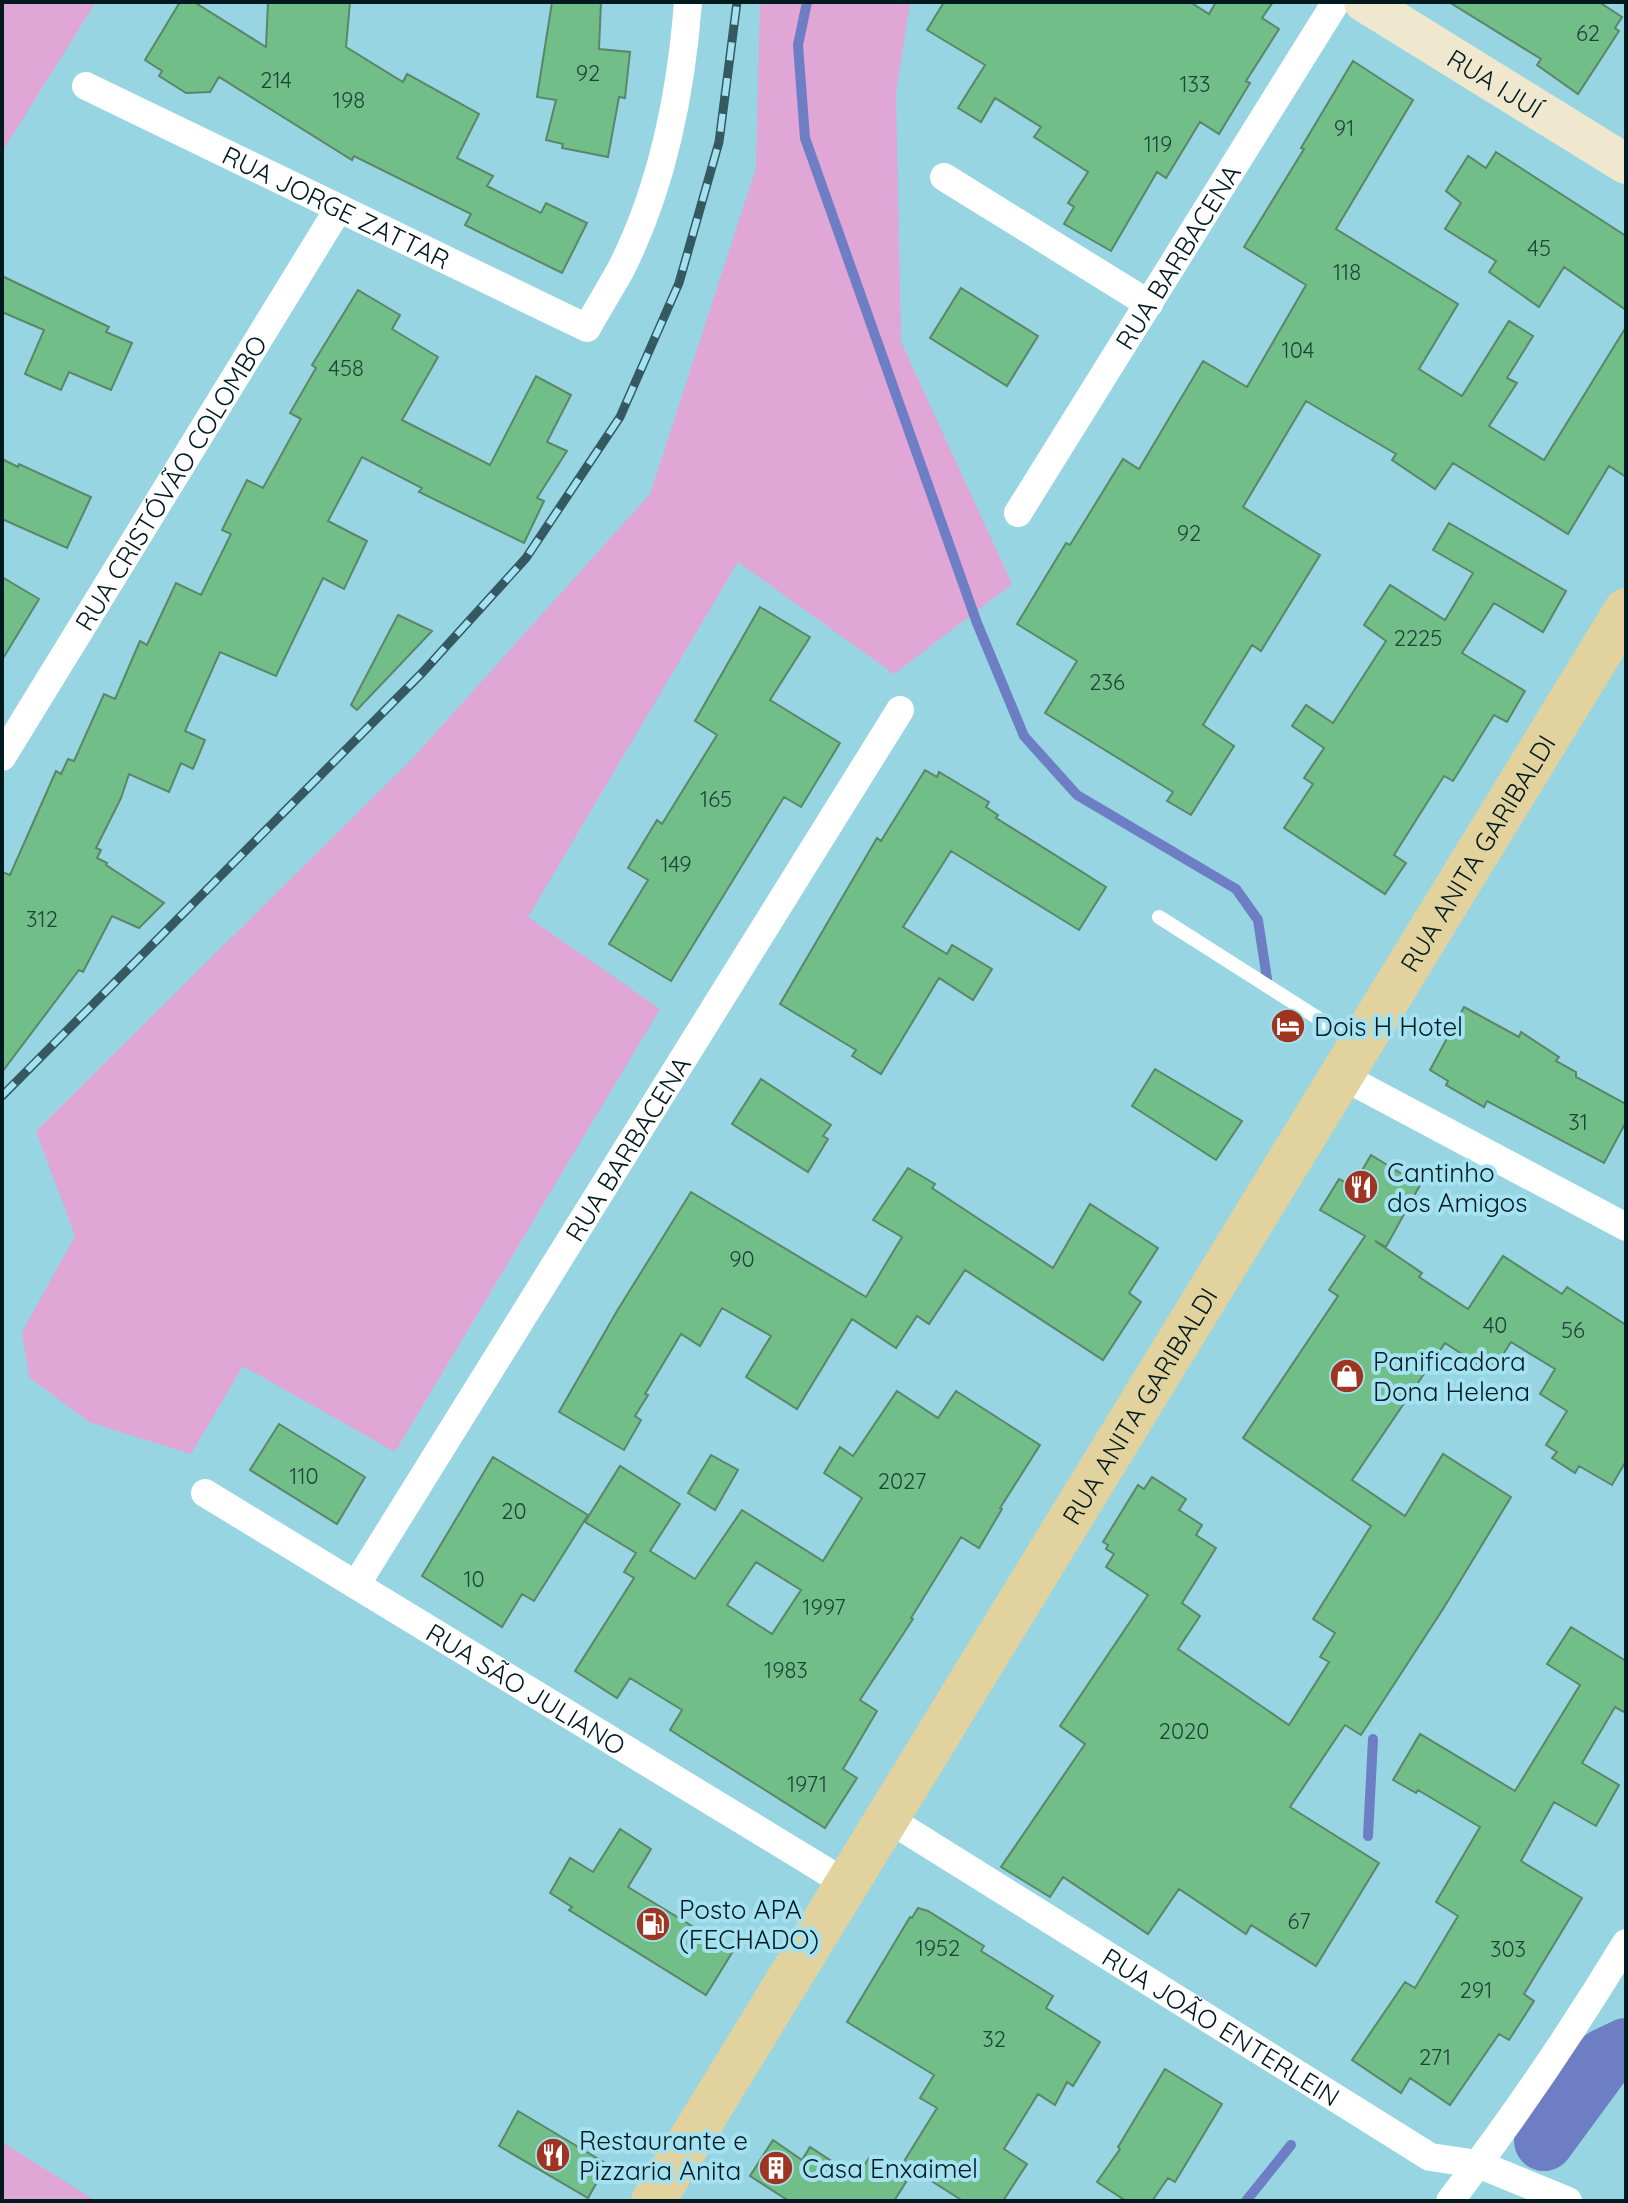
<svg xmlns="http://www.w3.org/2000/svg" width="1628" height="2203" font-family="Quicksand,sans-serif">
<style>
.green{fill:#e0a6d5}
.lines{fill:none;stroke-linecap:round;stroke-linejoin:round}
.stream{stroke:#6e7ec4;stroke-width:10}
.river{stroke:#6e7ec4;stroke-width:60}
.building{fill:#71be89;stroke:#5b8668;stroke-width:2;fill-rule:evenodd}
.service{stroke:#fff;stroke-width:14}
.minor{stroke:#fff;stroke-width:28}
.secondary{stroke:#f0e8ce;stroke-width:40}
.primary{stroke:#e1d29e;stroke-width:44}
.rail-casing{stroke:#345961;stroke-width:9}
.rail{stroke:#a4e2f1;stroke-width:6;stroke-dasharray:18;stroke-linecap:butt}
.labels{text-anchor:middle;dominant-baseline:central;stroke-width:8;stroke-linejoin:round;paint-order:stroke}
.number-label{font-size:22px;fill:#1d433a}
.street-label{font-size:26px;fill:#011a1f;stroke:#a4e2f1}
.poi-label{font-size:26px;fill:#011a1f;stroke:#a4e2f1;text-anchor:start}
</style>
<rect width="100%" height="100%" fill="#97d5e3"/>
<path class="green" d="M2,2h94l-94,150z
M760,2h150l-14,91 5,249 111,242 -118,90 -156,-112 -210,355 132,92 -265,443 -152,-86 -52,88 -102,-32 -60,-45 -7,-45 53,-96 -39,-105 376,-372 238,-265 106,-326z
M2,2142l94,59h-94z"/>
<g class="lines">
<path class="stream" d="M807,2l-9,43 7,93 172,485 47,113 53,59 159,94 22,31 9,59
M1368,1836l5,-97
M1246,2201l45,-56"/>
<path class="river" d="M1544,2141l61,-83 21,-10"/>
</g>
<path class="building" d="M180,2h14l72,45 2,-45h82l-4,45 57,35 4,-8 72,40 -22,44 36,18 -6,10 54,27 5,-10 41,20 -25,50 -97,-48 6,-11 -117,-58 -2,4 -133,-83 -9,15 -24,1 -27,-17 3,-5 -17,-11z
M552,2h49l-2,47 31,3 -5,46 -6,-1 -11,60 -46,-9 1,-4 -17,-4 10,-40 -19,-3z
M944,2h246l19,12 7,-12h57l-11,16 17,11 -33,52 4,2 -31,51 -19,-12 -34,56 -9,-6 -46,79 -47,-27 10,-17 -6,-4 20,-31 -54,-35 7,-10 -46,-29 -14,24 -23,-14 27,-43 -58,-35z
M1449,2h150l23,15 -7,11 4,3 -41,63 -41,-29 4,-6z
M1353,61l60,39 -77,129 122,75 -39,65 43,27 47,-75 24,15 -26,42 10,5 -28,43 55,34 82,-133v150l-17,-11 -41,68 -115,-71 -18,26 -43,-29 4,-6 -90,-53 -63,106 77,48 -59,96 -9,-6 -49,80 31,21 -43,69 -24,-14 6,-9 -128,-79 32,-52 -60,-37 49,-81 4,2 53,-86 16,10 64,-108 44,26 59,-102 -62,-38 60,-98 -3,-1z
M1496,152l130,84v74l-62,-43 -25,40 -50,-35 7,-11 -51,-32 16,-26 -15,-12 22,-35 18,12z
M2,276l107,51 -3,5 26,11 -21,47 -42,-18 -8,18 -36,-16 19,-44 -42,-18z
M961,288l77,48 -31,50 -77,-48z
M358,290l42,25 -8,14 46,28 -36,63 88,45 46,-89 35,19 -24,47 20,9 -30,47 7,3 -20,42 -105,-51 3,-4 -60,-31 -34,64 39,20 -23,48 -21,-11 -47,98 -56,-24 -35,79 20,9 -12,29 -12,-6 -12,29 -40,-18 -8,24 -25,50 5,2 -4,8 10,5 -1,2 58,38 -25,25 -27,-12 -29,56 -4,-2 -77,102v-200l8,3 46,-104 5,3 7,-15 6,2 30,-67 11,5 25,-58 7,4 29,-62 25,12 30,-61 -9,-4 25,-50 16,8 38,-69 -11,-6 26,-45 -4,-3z
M2,459l16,8 1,-3 72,33 -24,51 -65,-29z
M1449,523l117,68 -23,41 -49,-29 -32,50 63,38 -18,31 -13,-7 -41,66 -9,-5 -50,79 12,8 -21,31 -101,-66 29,-44 -9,-6 20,-30 -32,-22 14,-21 27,18 53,-82 -22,-16 26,-40 55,35 28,-47 -40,-23z
M2,577l37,22 -37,61z
M760,607l50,30 -40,63 70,43 -39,64 -17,-10 -113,184 -62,-37 39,-64 -20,-12 29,-48 5,4 55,-89 -22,-14z
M398,615l34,16 -75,79 -6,-5z
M925,770l12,7 2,-5 50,30 -3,5 12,8 -2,3 110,69 -27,43 -128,-79 -48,76 44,27 5,-9 40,24 -19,31 -34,-22 -58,96 -29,-18 4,-6 -76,-46 97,-166 4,3z
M1464,1007l55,30 2,-5 38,25 -3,4 20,11v5l50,27v18l-22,41 -117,-62 -3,6 -38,-22 2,-4 -18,-11z
M1155,1069l87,52 -26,39 -84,-54z
M761,1079l70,46 -8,11 5,3 -20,33 -76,-48z
M1371,1155l49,30 -34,62 -11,-6 47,32 -3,4 49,32 35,-53 59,38 5,-7 59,38v136l-14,24 -33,-19 -4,7 -23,-15 5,-6 -11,-7 21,-34 -27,-17 15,-25 -44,-27 -20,31 -46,-30 -93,137 53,36 38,-62 68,43 -68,112 -82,126 -16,-10 -55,82 89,56 -63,103 -65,-41 -5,9 -67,-45 -31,45 -85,-57 -13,20 -49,-30 84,-123 -25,-18 88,-131 -42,-28 8,-13 -8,-5 2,-4 -5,-3 35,-57 6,4 8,-12 34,22 -7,11 23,15 -6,10 20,13 -34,55 18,13 -22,33 111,76 40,-63 -9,-5 15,-24 -22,-14 58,-93 -128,-88 95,-142 -9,-6 36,-54 -45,-26 19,-31 14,7z
M908,1168l27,16 -3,4 121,80 37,-64 68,44 -29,45 12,9 -38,58 -138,-90 -36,54 -12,-8 -21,32 -44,-29 -55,90 -51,-32 25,-41 -49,-28 -22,38 -19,-12 -36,60 3,1 -13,21 6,4 -17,30 -65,-38 58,-101 74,-119 175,105 36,-60 -29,-17z
M897,1391l41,27 18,-27 84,54 -40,63 2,1 -23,39 -18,-11 -50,81 2,1 -53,81 17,11 -34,58 14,9 -32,50 -155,-98 12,-20 -52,-32 -13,20 -42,-27 59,-93 -10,-6 12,-19 -51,-31 35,-56 60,38 -30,47 45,28 47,-69 81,51 39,-63 -38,-25 16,-26 13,9zM756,1562l45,28 -29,44 -45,-29z
M279,1424l86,53 -28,47 -87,-54z
M711,1455l27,15 -23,40 -27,-17z
M493,1457l95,58 -54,86 -12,-7 -20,33 -80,-51z
M1571,1627l55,34v52l-11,-6 -33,56 37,22 -23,41 -42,-24 -33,59 61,37 -58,96 10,7 -25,39 -10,-6 -49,71 -40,-27 -9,15 -49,-33 53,-78 10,6 43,-72 -22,-14 44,-75 -62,-37 -2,3 -23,-13 27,-46 95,57 65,-106 -33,-21z
M620,1829l31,20 -23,38 105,64 -27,44 -137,-85 3,-3 -22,-14 20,-35 23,14z
M918,1908l10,3 56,35 -3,5 72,45 -7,12 54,34 -27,44 -6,-4 -12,23 -17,-11 -34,55 23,15 -24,37h-40l-60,-38 34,-55 -17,-10 14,-23 -87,-53 63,-105 2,1z
M1165,2069l57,35 -47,78 -7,-4 -16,23h-26l-29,-19 23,-33 -2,-2z
M518,2111l89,53 -19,34 -89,-52z
M773,2140l29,20 8,-13 46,30 13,-19 37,24 -12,19h-105l-39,-25z"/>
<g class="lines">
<path class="service" d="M1159,917l198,126"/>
<g class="minor">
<path id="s1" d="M86,86l501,242c11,-20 23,-39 34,-59 42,-83 60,-175 67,-267"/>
<path d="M944,177l205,127"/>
<path id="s2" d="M1018,513l318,-511"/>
<path id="s3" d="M2,757l337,-549"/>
<path d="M1342,1076l284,151"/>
<path id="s4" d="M205,1493l642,391"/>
<path id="s5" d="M356,1585l544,-875"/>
<path id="s6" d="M887,1818l543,339 48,7 90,37"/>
<path d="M1450,2201c63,-82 122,-169 176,-258"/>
</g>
<path class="secondary" id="s7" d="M1364,2l262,162"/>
<path class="primary" id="s8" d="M653,2201l973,-1591"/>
<g class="rail-casing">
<path id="rail" d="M2,1096l420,-423 104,-115 94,-141 59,-134 40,-141 18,-140"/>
</g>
<use href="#rail" class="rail"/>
</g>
<defs>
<g id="hotel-disc" transform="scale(1.8)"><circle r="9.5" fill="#9f3520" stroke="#a4e2f1"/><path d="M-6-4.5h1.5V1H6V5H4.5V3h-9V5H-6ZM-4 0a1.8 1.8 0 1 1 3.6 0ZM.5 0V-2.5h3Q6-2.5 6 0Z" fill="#fff"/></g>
<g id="restaurant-disc" transform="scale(1.8)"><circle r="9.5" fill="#9f3520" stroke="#a4e2f1"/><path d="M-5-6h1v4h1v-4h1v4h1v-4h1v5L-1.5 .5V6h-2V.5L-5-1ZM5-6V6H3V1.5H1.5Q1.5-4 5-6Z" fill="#fff"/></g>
<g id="shop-disc" transform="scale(1.8)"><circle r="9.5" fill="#9f3520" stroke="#a4e2f1"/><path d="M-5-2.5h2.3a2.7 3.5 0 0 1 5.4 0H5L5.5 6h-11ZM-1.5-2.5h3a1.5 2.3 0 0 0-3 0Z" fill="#fff"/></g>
<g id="fuel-disc" transform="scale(1.8)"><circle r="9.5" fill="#9f3520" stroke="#a4e2f1"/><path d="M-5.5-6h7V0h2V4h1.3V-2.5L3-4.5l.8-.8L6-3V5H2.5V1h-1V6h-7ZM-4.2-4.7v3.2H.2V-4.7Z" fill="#fff"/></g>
<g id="building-disc" transform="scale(1.8)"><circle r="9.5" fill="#9f3520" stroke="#a4e2f1"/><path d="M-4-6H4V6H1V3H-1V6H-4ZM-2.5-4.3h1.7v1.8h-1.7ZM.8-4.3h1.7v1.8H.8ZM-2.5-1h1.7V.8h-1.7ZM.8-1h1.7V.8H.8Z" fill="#fff"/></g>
</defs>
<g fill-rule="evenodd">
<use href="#hotel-disc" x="1288" y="1026"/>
<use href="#restaurant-disc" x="1361" y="1187"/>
<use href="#shop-disc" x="1347" y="1376"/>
<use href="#fuel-disc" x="653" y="1924"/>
<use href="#restaurant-disc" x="553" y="2155"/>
<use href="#building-disc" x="776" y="2168"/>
</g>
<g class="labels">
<g class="number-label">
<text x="1588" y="33">62</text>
<text x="588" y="73">92</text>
<text x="276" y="80">214</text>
<text x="1195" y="84">133</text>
<text x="349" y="100">198</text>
<text x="1344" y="128">91</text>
<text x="1158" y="144">119</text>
<text x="1539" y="248">45</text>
<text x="1347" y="272">118</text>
<text x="1298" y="350">104</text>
<text x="346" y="368">458</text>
<text x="1189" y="533">92</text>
<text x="1418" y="638">2225</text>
<text x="1107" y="682">236</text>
<text x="716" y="799">165</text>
<text x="676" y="864">149</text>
<text x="42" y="919">312</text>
<text x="1578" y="1122">31</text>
<text x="742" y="1259">90</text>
<text x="1495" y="1325">40</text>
<text x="1573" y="1330">56</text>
<text x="304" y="1476">110</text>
<text x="902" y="1481">2027</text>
<text x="514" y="1511">20</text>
<text x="474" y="1579">10</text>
<text x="824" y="1607">1997</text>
<text x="786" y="1670">1983</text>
<text x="1184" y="1731">2020</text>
<text x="807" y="1784">1971</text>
<text x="1299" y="1921">67</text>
<text x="938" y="1948">1952</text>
<text x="1508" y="1949">303</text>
<text x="1476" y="1990">291</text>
<text x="994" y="2039">32</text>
<text x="1435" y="2057">271</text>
</g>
<g class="street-label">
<text stroke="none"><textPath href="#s7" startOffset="154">RUA IJUÍ</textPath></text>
<text stroke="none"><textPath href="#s1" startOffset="278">RUA JORGE ZATTAR</textPath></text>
<text stroke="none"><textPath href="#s2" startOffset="302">RUA BARBACENA</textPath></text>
<text stroke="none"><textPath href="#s3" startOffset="322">RUA CRISTÓVÃO COLOMBO</textPath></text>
<text stroke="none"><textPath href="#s8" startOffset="1580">RUA ANITA GARIBALDI</textPath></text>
<text stroke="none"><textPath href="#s5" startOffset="514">RUA BARBACENA</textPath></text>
<text stroke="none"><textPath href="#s8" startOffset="932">RUA ANITA GARIBALDI</textPath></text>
<text stroke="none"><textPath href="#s4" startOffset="376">RUA SÃO JULIANO</textPath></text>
<text stroke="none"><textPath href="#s6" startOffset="394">RUA JOÃO ENTERLEIN</textPath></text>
</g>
<g class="poi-label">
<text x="1314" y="1026">Dois H Hotel</text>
<text x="1387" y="1172">Cantinho<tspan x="1387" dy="30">dos Amigos</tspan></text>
<text x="1373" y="1361">Panificadora<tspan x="1373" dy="30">Dona Helena</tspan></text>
<text x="679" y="1909">Posto APA<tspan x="679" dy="30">(FECHADO)</tspan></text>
<text x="579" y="2140">Restaurante e<tspan x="579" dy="30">Pizzaria Anita</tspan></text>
<text x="802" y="2168">Casa Enxaimel</text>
</g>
</g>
<rect width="1628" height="2203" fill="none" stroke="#011a1f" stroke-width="8"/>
</svg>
